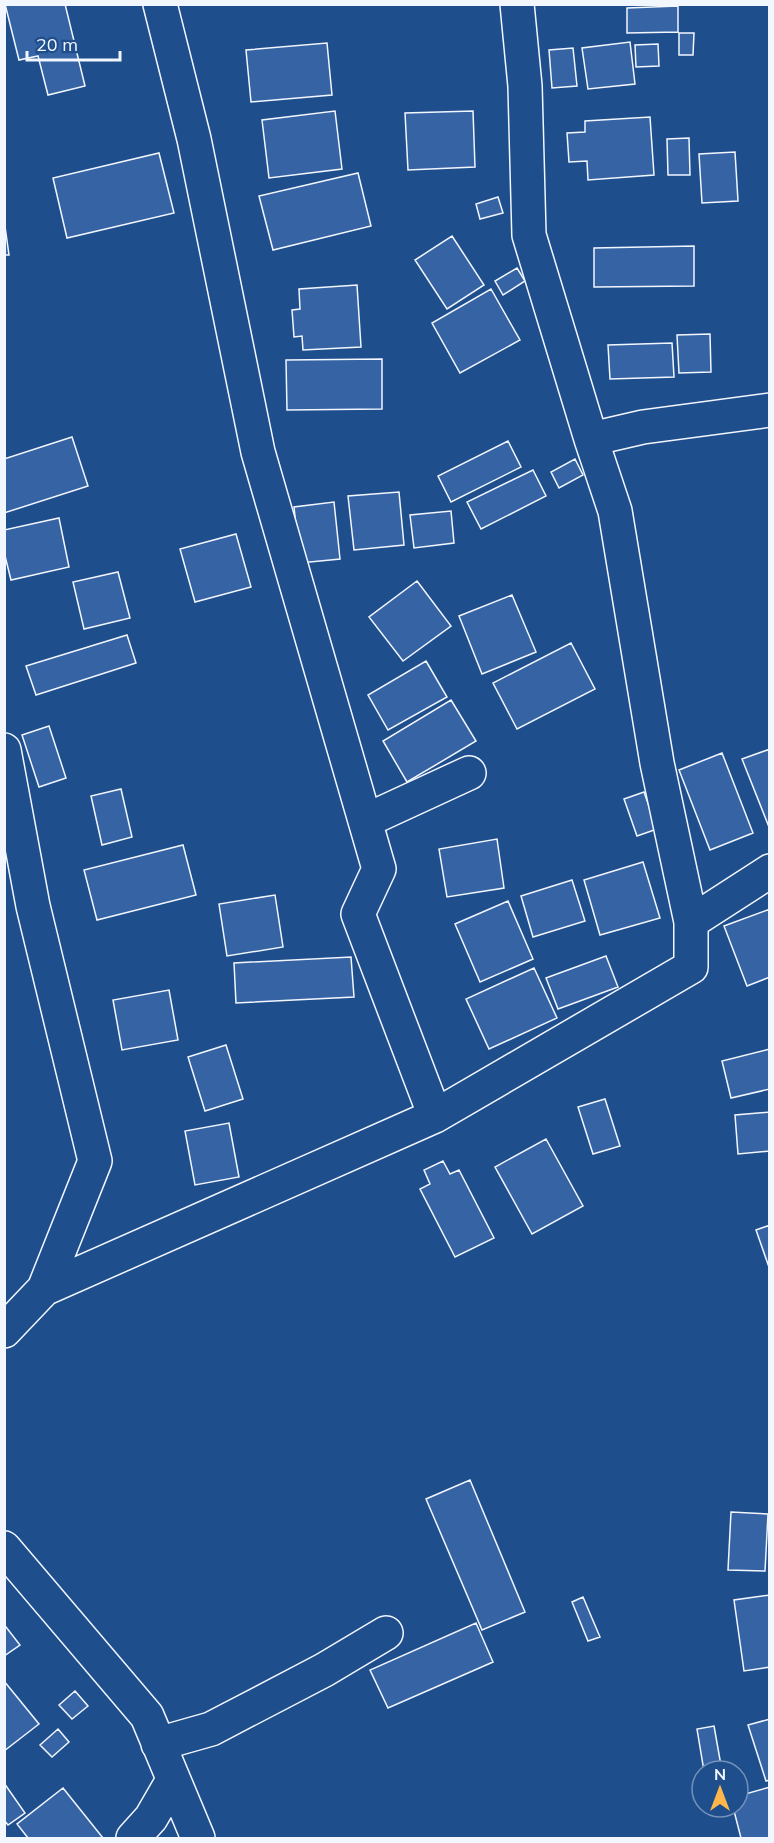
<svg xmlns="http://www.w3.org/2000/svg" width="774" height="1843" font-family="Mulish,sans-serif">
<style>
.building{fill:#3563a3;stroke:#f2f6ff;stroke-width:1.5}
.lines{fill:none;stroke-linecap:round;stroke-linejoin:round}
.minor-casing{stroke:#f2f6ff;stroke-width:36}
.minor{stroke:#1f4e8c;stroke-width:33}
</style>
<rect width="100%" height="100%" fill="#1f4e8c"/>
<path class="building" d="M5,4h60l20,82 -37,9 -10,-39 -19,4z
M678,6v26l-51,1v-25z
M679,33h15l-1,22h-14z
M630,42l5,42 -47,5 -6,-41z
M327,43l5,52 -81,7 -5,-52z
M658,44l1,22 -23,1 -1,-22z
M573,48l4,38 -25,2 -3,-38z
M335,111l7,58 -73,9 -7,-58z
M473,111l2,56 -67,3 -3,-57z
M650,117l4,58 -66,5 -1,-19 -18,1 -2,-29 18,-1v-11z
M689,138l1,37h-22l-1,-36z
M735,152l3,49 -36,2 -3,-49z
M159,153l15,60 -107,25 -14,-60z
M358,173l13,53 -98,24 -14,-54z
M498,197l5,16 -23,6 -4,-15z
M4,219l5,36h-5z
M452,236l32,49 -37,24 -32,-49z
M694,246v40l-100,1v-39z
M517,268l8,13 -22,14 -8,-14z
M357,285l4,62 -58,3 -1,-14 -8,1 -2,-27 8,-1 -1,-20z
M491,289l29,51 -60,33 -28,-50z
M710,334l1,38 -32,1 -2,-38z
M672,343l2,34 -64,2 -2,-34z
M382,359v50l-95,1 -1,-50z
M72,437l16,49 -84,27v-54z
M508,441l13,26 -70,35 -13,-26z
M575,459l8,16 -24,13 -8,-16z
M533,470l13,26 -65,33 -14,-27z
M399,492l5,53 -50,5 -6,-54z
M334,502l6,57 -40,4 -6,-56z
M451,511l3,32 -40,5 -4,-33z
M59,518l10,49 -58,13 -7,-28v-22z
M236,534l15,53 -56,15 -15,-53z
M118,572l12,46 -46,11 -11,-47z
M417,581l34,45 -48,35 -34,-44z
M512,595l24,57 -54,22 -23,-58z
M127,635l9,28 -100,32 -10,-29z
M571,643l24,46 -78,40 -24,-46z
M426,661l21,36 -59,33 -20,-35z
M451,700l25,41 -69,41 -24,-41z
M49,726l17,52 -27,9 -17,-52z
M770,749v78h-1l-27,-68z
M722,753l31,80 -43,17 -31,-80z
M121,789l11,48 -30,8 -11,-49z
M644,792l13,37 -20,7 -13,-37z
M497,839l7,49 -57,9 -8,-48z
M183,845l13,50 -99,25 -13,-50z
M643,862l17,56 -60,17 -16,-55z
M572,880l13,41 -52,16 -12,-41z
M275,895l8,52 -56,9 -8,-52z
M508,901l25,58 -53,23 -25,-58z
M770,909v68l-23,9 -23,-60z
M606,956l12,31 -60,22 -12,-31z
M351,957l3,40 -118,6 -2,-40z
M534,968l23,50 -68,31 -23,-50z
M169,990l9,50 -56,10 -9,-50z
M226,1045l17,54 -38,12 -17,-54z
M770,1049v40l-39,9 -9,-37z
M605,1099l15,47 -27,8 -15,-47z
M770,1112v39l-32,3 -3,-39z
M229,1123l10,54 -44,8 -10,-54z
M546,1139l37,67 -51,28 -37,-67z
M443,1161l7,13 9,-4 35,68 -39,19 -35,-68 10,-5 -6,-14z
M770,1225v45l-14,-40z
M470,1480l55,132 -43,18 -56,-131z
M731,1512l37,2 -3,57 -37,-1z
M770,1595v72l-26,4 -10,-71z
M583,1597l17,40 -12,4 -16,-39z
M476,1623l17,39 -105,46 -18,-38z
M6,1627l14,18 -16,11v-28z
M4,1681l35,43 -35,27z
M75,1691l13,15 -16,13 -13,-14z
M770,1719v61l-4,1 -18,-56z
M714,1726l8,45h-18l-7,-42z
M58,1729l11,13 -17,15 -12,-12z
M4,1783l21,30 -17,12 -4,-5z
M770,1787v51h-29l-8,-31h5v-11z
M63,1788l40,50h-75l-11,-14z"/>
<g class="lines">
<g class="minor-casing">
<path id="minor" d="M160,4l34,135 64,313 121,417 -21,45 77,202
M591,439l52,-12 127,-17
M4,750l29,156 62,255 -51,128
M365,821l104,-48
M691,922l79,-51
M4,1331l40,-42 391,-173 256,-149v-45l-34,-159 -42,-252 -24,-72 -62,-204 -4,-149 -8,-82
M4,1548l143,168 51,122
M158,1744l53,-15 113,-59 62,-37
M133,1838l18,-20 22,-38"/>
</g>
<use href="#minor" class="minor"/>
</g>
<rect width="774" height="1843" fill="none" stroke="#f2f6ff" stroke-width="12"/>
<g transform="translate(720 1789)"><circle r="28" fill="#1f4e8c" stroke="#7391ba" stroke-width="1.5"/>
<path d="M0-4.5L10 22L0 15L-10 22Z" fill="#ffb74d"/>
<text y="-9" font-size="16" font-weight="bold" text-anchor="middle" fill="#f2f6ff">N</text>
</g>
<path d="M27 51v9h93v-9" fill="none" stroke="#f2f6ff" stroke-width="3"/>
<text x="36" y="51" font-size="18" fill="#f2f6ff" stroke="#1f4e8c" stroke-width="4.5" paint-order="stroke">20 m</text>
</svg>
